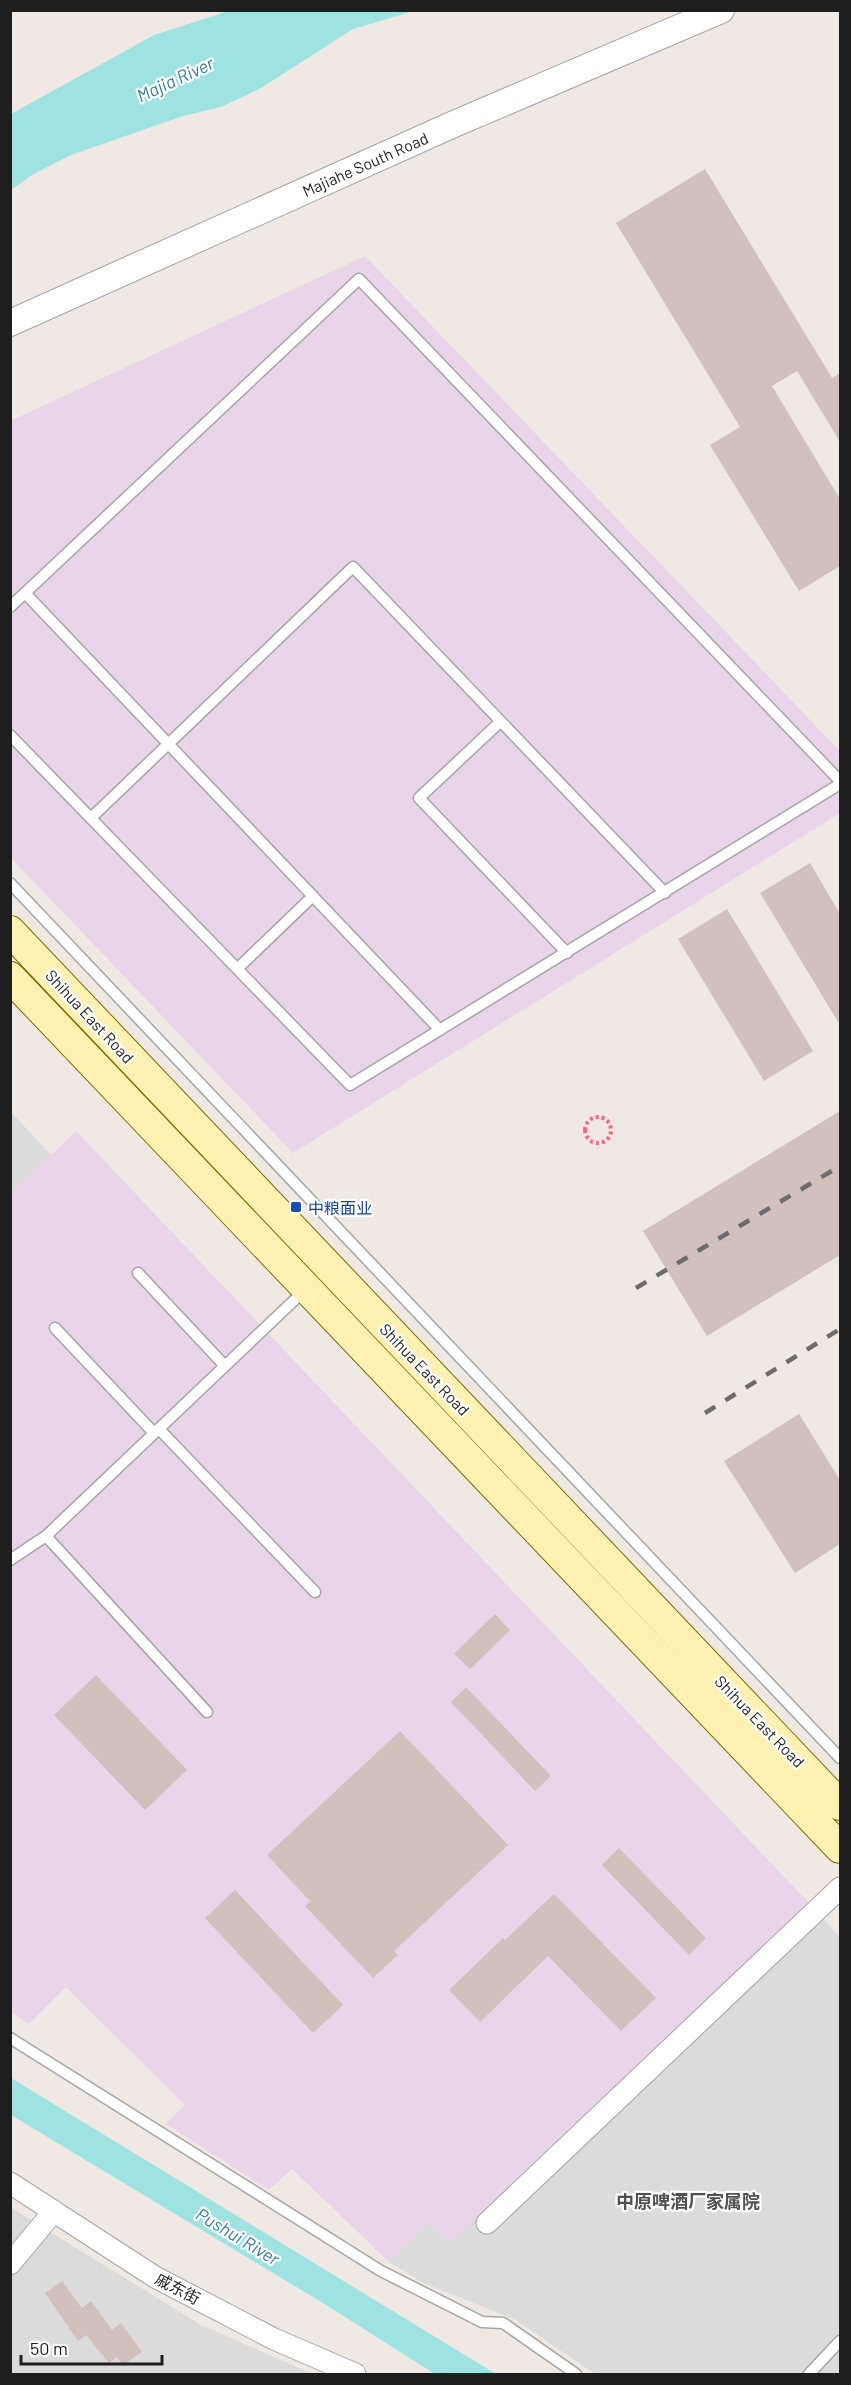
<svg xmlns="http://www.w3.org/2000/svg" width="851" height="2385" font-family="Barlow,'Noto Sans SC',sans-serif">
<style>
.residential{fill:#dcdbdb}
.industrial{fill:#e9d4ea}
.water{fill:#9fe2e2}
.building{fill:#d1c0bc}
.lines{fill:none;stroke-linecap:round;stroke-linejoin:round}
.service-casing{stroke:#a5a5a5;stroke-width:13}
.minor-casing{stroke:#a5a5a5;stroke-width:23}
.tertiary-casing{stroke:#a5a5a5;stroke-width:28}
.secondary-casing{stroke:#7a6c00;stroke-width:32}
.path{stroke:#ff6579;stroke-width:4;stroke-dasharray:3 3;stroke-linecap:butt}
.service{stroke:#fff;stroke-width:10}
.minor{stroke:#fff;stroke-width:21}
.tertiary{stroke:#fff;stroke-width:26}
.secondary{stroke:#fff1b2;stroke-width:30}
.rail{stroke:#6c6c6c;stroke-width:4.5;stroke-dasharray:12 12;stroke-linecap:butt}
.transit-dot{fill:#1a4fb4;stroke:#fff;stroke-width:2}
.labels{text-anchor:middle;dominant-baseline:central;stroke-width:4.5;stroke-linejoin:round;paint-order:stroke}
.street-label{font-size:16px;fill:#1e1e1e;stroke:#fff}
.transit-label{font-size:16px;fill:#164399;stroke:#fff;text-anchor:start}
.water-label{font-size:18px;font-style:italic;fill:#377c97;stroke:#fff}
.neighbourhood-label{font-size:18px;font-weight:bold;fill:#515151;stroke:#fff}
</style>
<rect width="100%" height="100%" fill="#f0e9e3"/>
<path class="residential" d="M11,1112l40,43 -40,38z
M808,1902l32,35v437h-245l-81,-55 -91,-36 -35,-22 41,-39 21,20z
M10,2207l191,118 112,49h-302z"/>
<path class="industrial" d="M365,256l475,495v62l-547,340 -282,-295 -1,-437z
M76,1131l732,771 -358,341 -21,-20 -41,38 -96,-92 -23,21 -103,-66 19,-19 -119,-118 -37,37 -18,-12v-819z"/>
<path class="water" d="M232,10l182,1 -61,18 -92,59 -40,19 -38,9 -112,39 -39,20 -21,15v-76l143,-79z
M11,2078l485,296h-61l-112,-71 -312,-188z"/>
<path class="building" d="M705,169l127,209 8,-5v69l-43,-71 -25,15 68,113v67l-41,25 -89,-146 30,-18 -124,-204z
M810,863l30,51v111l-80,-132z
M727,909l86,142 -49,30 -86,-142z
M840,1111v144l-133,81 -64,-105z
M799,1414l41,66v64l-45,29 -71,-112z
M495,1614l15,16 -40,39 -16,-15z
M96,1675l91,95 -42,40 -91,-95z
M466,1687l85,89 -16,15 -84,-89z
M400,1731l108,114 -114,106 4,4 -25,23 -68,-72 5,-5 -43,-46z
M619,1848l87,90 -17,17 -87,-90z
M235,1890l108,115 -30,28 -108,-115z
M554,1894l102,104 -35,33 -73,-75 -68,66 -31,-32 54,-52 2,2z
M62,2281l20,27 9,-7 21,29 9,-7 21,29 -19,13 -6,-8 -8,6 -23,-28 -8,6 -33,-48z"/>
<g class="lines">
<g class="service-casing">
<path id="service" d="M25,593l415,437
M10,607l349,-328 481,502
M500,722l-81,76 148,155
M10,735l340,350 490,-301
M91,818l262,-251 312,326
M10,883l830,875
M237,969l76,-73
M138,1273l87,93
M55,1328l99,105
M159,1429l156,163
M46,1536l161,176
M10,1560l36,-24 260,-247
M10,2038l371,233 101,51 21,1 73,51
M809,2374l31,-33"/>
</g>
<g class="minor-casing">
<path id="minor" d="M10,2183l145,94 119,62 81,35
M487,2223l353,-335
M10,2264l44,-53"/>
</g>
<g class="tertiary-casing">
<path id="tertiary" d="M10,323l444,-199 267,-114"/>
</g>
<g class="secondary-casing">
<path id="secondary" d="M10,931l830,874
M10,977l830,871"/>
</g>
<path class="path" d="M585 1130a13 13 0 1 1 26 0a13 13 0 1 1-26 0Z"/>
<use href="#service" class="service"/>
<use href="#minor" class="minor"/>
<use href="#tertiary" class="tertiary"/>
<use href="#secondary" class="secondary"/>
<path class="rail" d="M636,1288l204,-122
M705,1413l135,-84"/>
</g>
<rect class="transit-dot" x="290" y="1201" width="12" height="12" rx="3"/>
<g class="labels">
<g class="street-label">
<text transform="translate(365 164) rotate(-24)">Majiahe South Road</text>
<text transform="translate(90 1016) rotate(47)">Shihua East Road</text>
<text transform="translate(425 1369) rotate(46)">Shihua East Road</text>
<text transform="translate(760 1721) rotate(46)">Shihua East Road</text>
<text transform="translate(178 2288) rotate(28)">戚东街</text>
</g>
<g class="transit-label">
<text x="308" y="1207">中粮面业</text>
</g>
<g class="water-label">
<text transform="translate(175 79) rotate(-25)">Majia River</text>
<text transform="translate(238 2236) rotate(31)">Pushui River</text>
</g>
<g class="neighbourhood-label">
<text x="688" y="2201">中原啤酒厂家属院</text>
</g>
</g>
<rect width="851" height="2385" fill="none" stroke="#1e1e1e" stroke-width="24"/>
<path d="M21 2355v9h141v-9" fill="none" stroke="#1e1e1e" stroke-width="3"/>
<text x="30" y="2355" font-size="18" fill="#1e1e1e" stroke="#ffffff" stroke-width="4.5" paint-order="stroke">50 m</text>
</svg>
